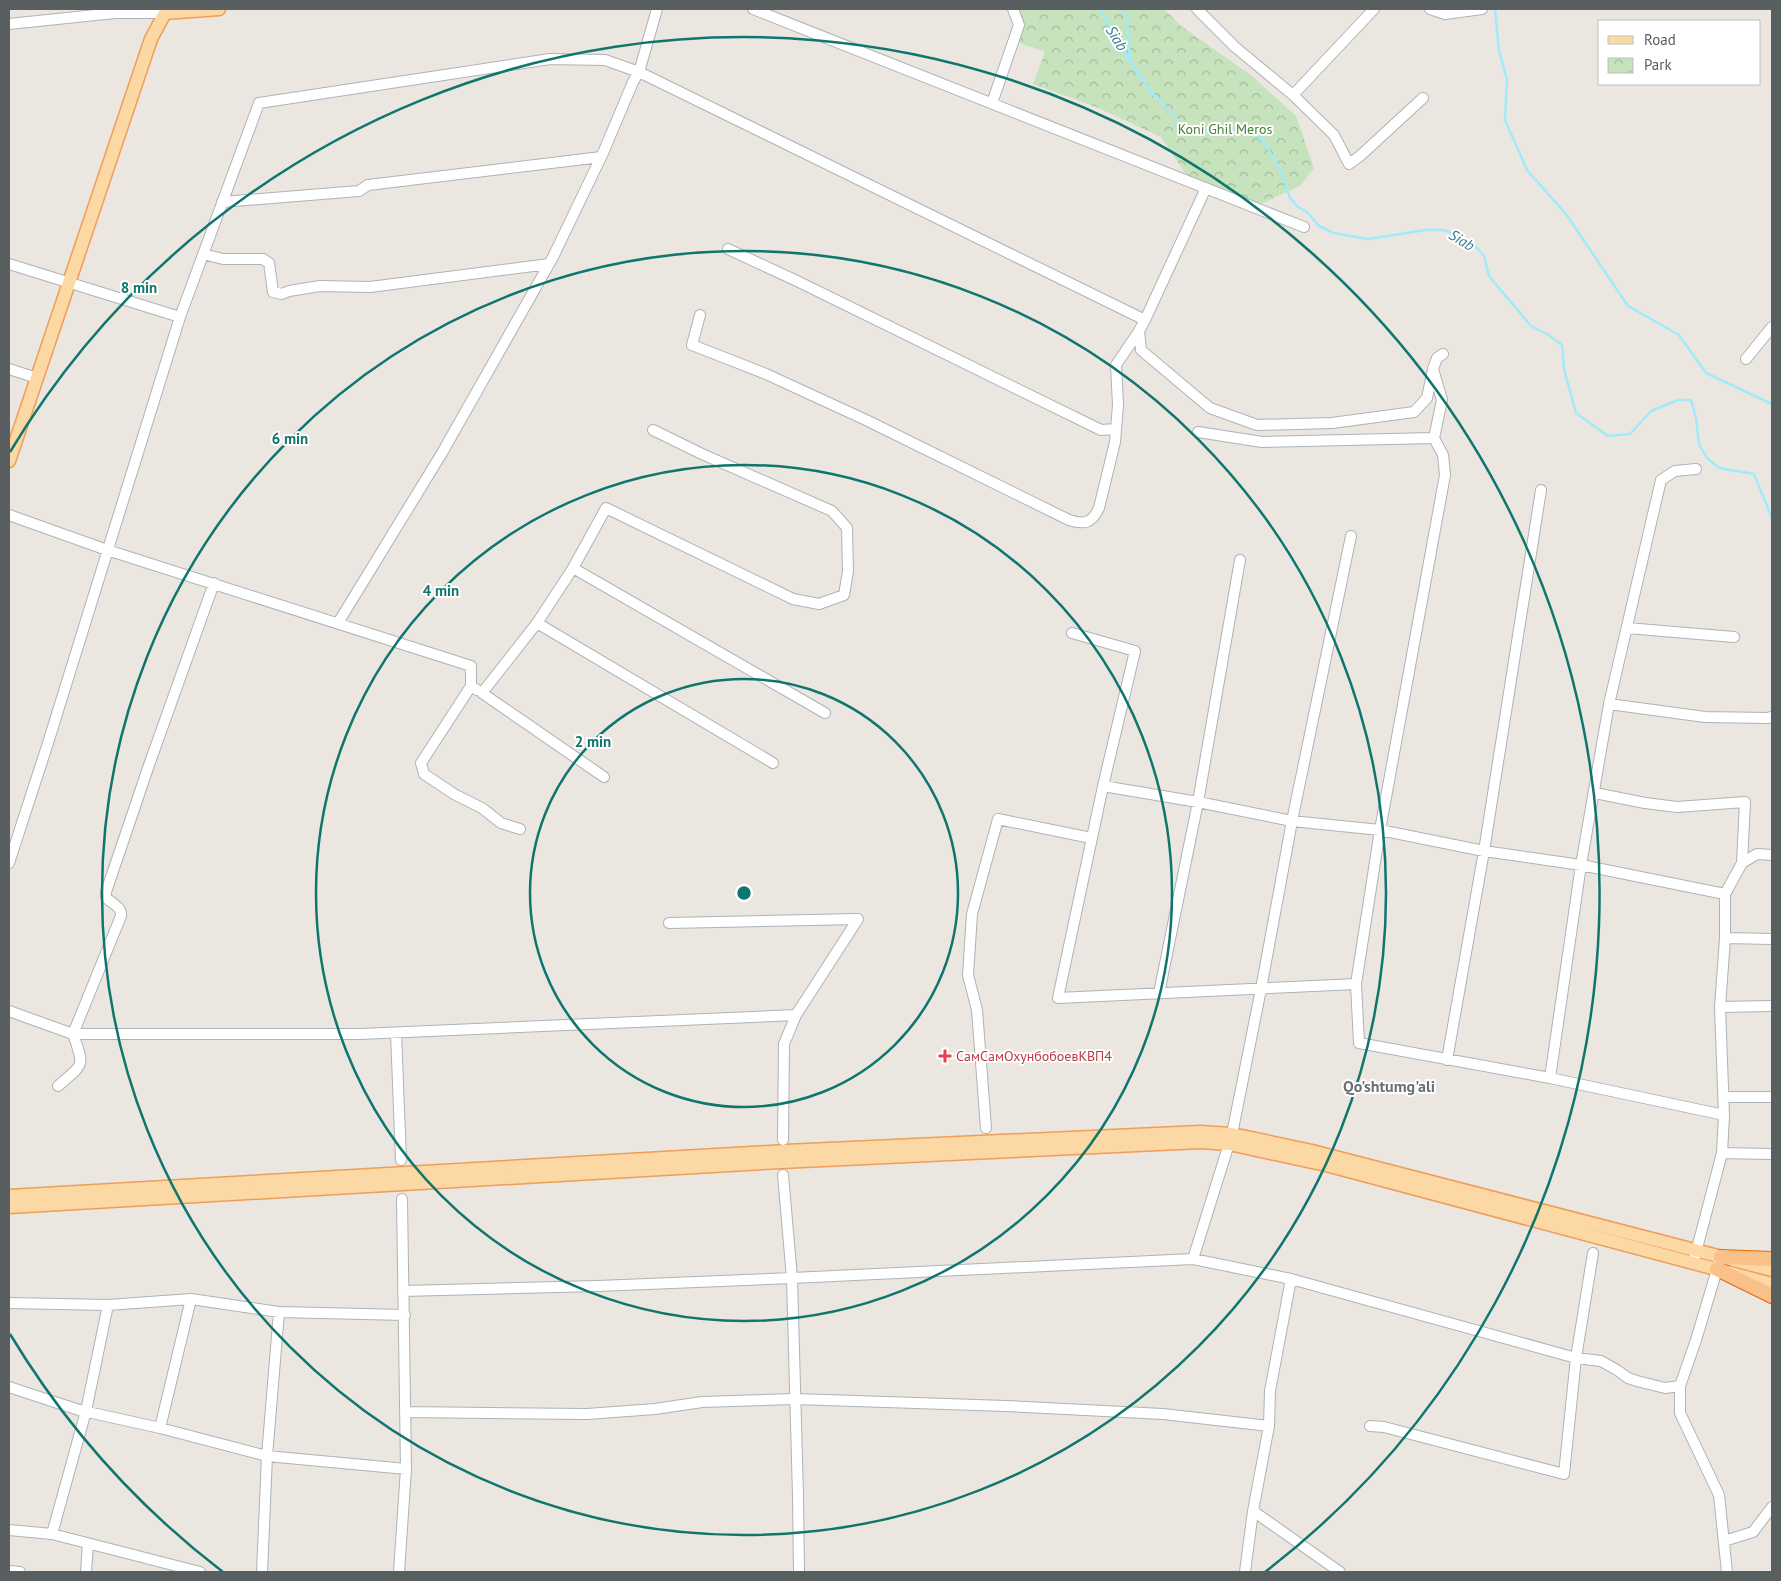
<svg xmlns="http://www.w3.org/2000/svg" width="1781" height="1581" font-family="'PT Sans',sans-serif">
<style>
.park{fill:url(#park-crowns)}
.lines{fill:none;stroke-linecap:round;stroke-linejoin:round}
.stream{stroke:#9febfc;stroke-width:2.5}
.minor-casing{stroke:#aeb3b6;stroke-width:12}
.major-casing{stroke:#ed9e58;stroke-width:15}
.highway-casing{stroke:#e56807;stroke-width:16}
.minor{stroke:#fff;stroke-width:10}
.major{stroke:#fcd8a4;stroke-width:12}
.highway{stroke:#f9c189;stroke-width:14}
.ring{fill:none;stroke:#0f766e;stroke-width:2.5}
.health-dot{fill:#e0444e;stroke:#fff;stroke-width:2}
.labels{text-anchor:middle;dominant-baseline:central;stroke-width:4;stroke-linejoin:round;paint-order:stroke}
.park-label{font-size:14px;fill:#468236;stroke:#fff}
.health-label{font-size:14px;fill:#be3a42;stroke:#fff;text-anchor:start}
.water-label{font-size:15px;font-style:italic;fill:#367b93;stroke:#fff}
.quarter-label{font-size:16px;font-weight:bold;fill:#6a7073;stroke:#fff}
.centre{fill:#0f766e;stroke:#fff;stroke-width:2.5}
.ring-label{font-size:15px;text-anchor:middle;font-weight:bold;fill:#0f766e;stroke:#fff;stroke-width:4;stroke-linejoin:round;paint-order:stroke}
</style>
<defs>
<pattern id="park-crowns" width="20" height="18" patternUnits="userSpaceOnUse" patternTransform="scale(1.25)"><rect width="20" height="18" fill="#c6e3bd"/><path d="M2 6a3 3 0 1 1 6 0M12 15a3 3 0 1 1 6 0" fill="none" stroke="#a4bb9d"/></pattern>
</defs>
<rect width="100%" height="100%" fill="#ece6e0"/>
<path class="park" d="M1019,9h145l17,17 71,50 44,40 18,52 -14,18 -39,18 -74,-28 -26,-39 -65,-30 -63,-23 12,-32 -28,-10 6,-17z"/>
<g class="lines">
<path class="stream" d="M1099,9l31,52 20,30 39,41 39,-5 24,4 14,14 15,27 9,26 8,9 9,5 12,14 15,7 34,6 58,-9h19l32,18 7,8 5,20 42,50 16,8 15,11 2,24 12,44 32,23 22,-2 21,-23 27,-11h13l5,18 3,26 8,14 12,10 35,6 18,44
M1124,9l3,13 3,38
M1495,9l4,42 8,28 -2,41 22,50 39,44 62,92 51,29 27,38 66,31"/>
<g class="minor-casing">
<path id="minor" d="M753,9l551,218
M1197,9l38,38 58,48 81,-86
M1430,9l15,5 37,-5
M9,24l106,-11h50l1,-4
M1293,95l41,40 15,29 11,-8 63,-58
M992,103l27,-78 -6,-16
M222,202l137,-11 9,-6 233,-28
M728,249l69,32 304,149 15,-1
M203,254l20,5h40l6,4 4,29 9,2 7,-3 31,-5 50,1 179,-23
M9,264l171,53
M700,315l-8,30 74,29 100,46 203,100c16,5 23,3 30,-12l16,-66 3,-37 -2,-40 23,-34
M1145,320l61,-132
M1746,359l26,-32
M9,369l28,9
M1433,369l4,-11 6,-4
M653,430l49,24 130,57 15,17 1,43 -4,24 -25,9 -26,-5 -187,-91 -33,60 252,145
M1198,432l64,10 172,-4
M9,515l98,35 364,116v20
M573,568l-36,55 236,140
M338,623l104,-170 111,-196 50,-104 30,-71 6,-10 18,-63
M537,623l-55,70 122,84
M1627,628l107,9
M477,690l-6,-4 -50,77 3,11 30,20 28,14 19,15 19,6
M1609,704l96,13 62,1 5,-1
M1103,786l95,16 94,19 88,9 104,21 97,14 144,29
M1595,793l50,10 32,4 68,-5 -3,61
M9,863l39,-120 132,-426 79,-214 291,-44 55,1 34,12 506,248 -6,11 2,19 69,58 47,17 75,-2 82,-11 13,-14 6,-29 9,31 -8,38 9,17 2,20 -65,355 -24,154 -298,14 45,-212 32,-135 -63,-18
M669,923l189,-4 -62,96 -12,29 -1,96
M1725,938l47,1
M1356,984l3,59 191,35 174,37
M1159,993l39,-191 42,-242
M1720,1007l52,-1
M9,1011l64,23 48,-118c1,-10 -10,-12 -15,-19v-5l43,-127 65,-182
M396,1033l5,127
M1447,1060l37,-209 57,-361
M1550,1078l31,-213 28,-161 45,-194 7,-30 14,-9 21,-2
M58,1086c26,-23 27,-18 15,-52h287l436,-19
M1723,1097h49
M986,1128l-9,-118 -9,-35 4,-61 26,-95 93,19
M1722,1153l50,1
M783,1175l9,103 6,218 1,76
M1593,1253l-17,105 25,3 16,9 11,8 9,3 28,7 15,-2
M1695,1256l27,-103 2,-38 -4,-108 5,-69v-44l17,-31 15,-9 15,1
M1193,1259l39,-125 29,-145 31,-168 59,-285
M1719,1263l-23,77 -16,46v27l39,82 8,77
M403,1291l195,-5 194,-8 401,-19 98,20 285,79 -12,116 -180,-47 -14,-1
M9,1303l99,2 83,-6 88,13 126,3
M9,1387l70,23 81,18 107,28 139,13
M406,1412l181,2 68,-5 47,-7 93,-3 211,7 157,8 106,12
M160,1428l31,-129
M1253,1511l87,61
M9,1530l43,4 148,38
M52,1534l34,-123 22,-106
M1724,1541l29,-9 19,-25
M9,1571l11,1
M86,1572l2,-28
M262,1572l5,-116 12,-144
M399,1572l7,-103 -4,-270
M1245,1572l8,-61 16,-85 1,-35 21,-112"/>
</g>
<g class="major-casing">
<path id="major" d="M9,461l142,-422 14,-26 54,-4
M9,1196l777,-45 414,-19 32,2 80,17 460,119
M9,1207l772,-45 419,-20 29,2 97,21 446,119"/>
</g>
<g class="highway-casing">
<path id="highway" d="M1721,1257l51,2
M1717,1269l55,27"/>
</g>
<use href="#minor" class="minor"/>
<use href="#major" class="major"/>
<use href="#highway" class="highway"/>
</g>
<g class="ring">
<circle cx="744" cy="893" r="214"/>
<circle cx="744" cy="893" r="428"/>
<circle cx="744" cy="893" r="642"/>
<path d="M223 1572A856 856 0 0 1 10 1334M10 452A856 856 0 1 1 1265 1572"/>
</g>
<path class="health-dot" d="M942.5 1048.5h5v5h5v5h-5v5h-5v-5h-5v-5h5z"/>
<g class="labels">
<g class="park-label">
<text x="1225" y="129">Koni Ghil Meros</text>
</g>
<g class="health-label">
<text x="956" y="1056">СамСамОхунбобоевКВП4</text>
</g>
<g class="water-label">
<text transform="translate(1117 38) rotate(58)">Siab</text>
<text transform="translate(1462 240) rotate(31)">Siab</text>
</g>
<g class="quarter-label">
<text x="1389" y="1086">Qo'shtumg'ali</text>
</g>
</g>
<circle cx="744" cy="893" r="8" class="centre"/>
<g class="ring-label">
<text x="139" y="293">8 min</text>
<text x="290" y="444">6 min</text>
<text x="441" y="596">4 min</text>
<text x="593" y="747">2 min</text>
</g>
<rect width="1781" height="1581" fill="none" stroke="#595e61" stroke-width="20"/>
<rect x="1598" y="20" width="162" height="65" fill="#ffffff" stroke="#bdbfc0"/>
<rect x="1608" y="36" width="25" height="8" fill="#fcd8a4" stroke="#bdbfc0"/>
<text x="1644" y="45" font-size="15" fill="#595e61">Road</text>
<rect x="1608" y="58" width="25" height="15" fill="url(#park-crowns)" stroke="#bdbfc0"/>
<text x="1644" y="70" font-size="15" fill="#595e61">Park</text>
</svg>
